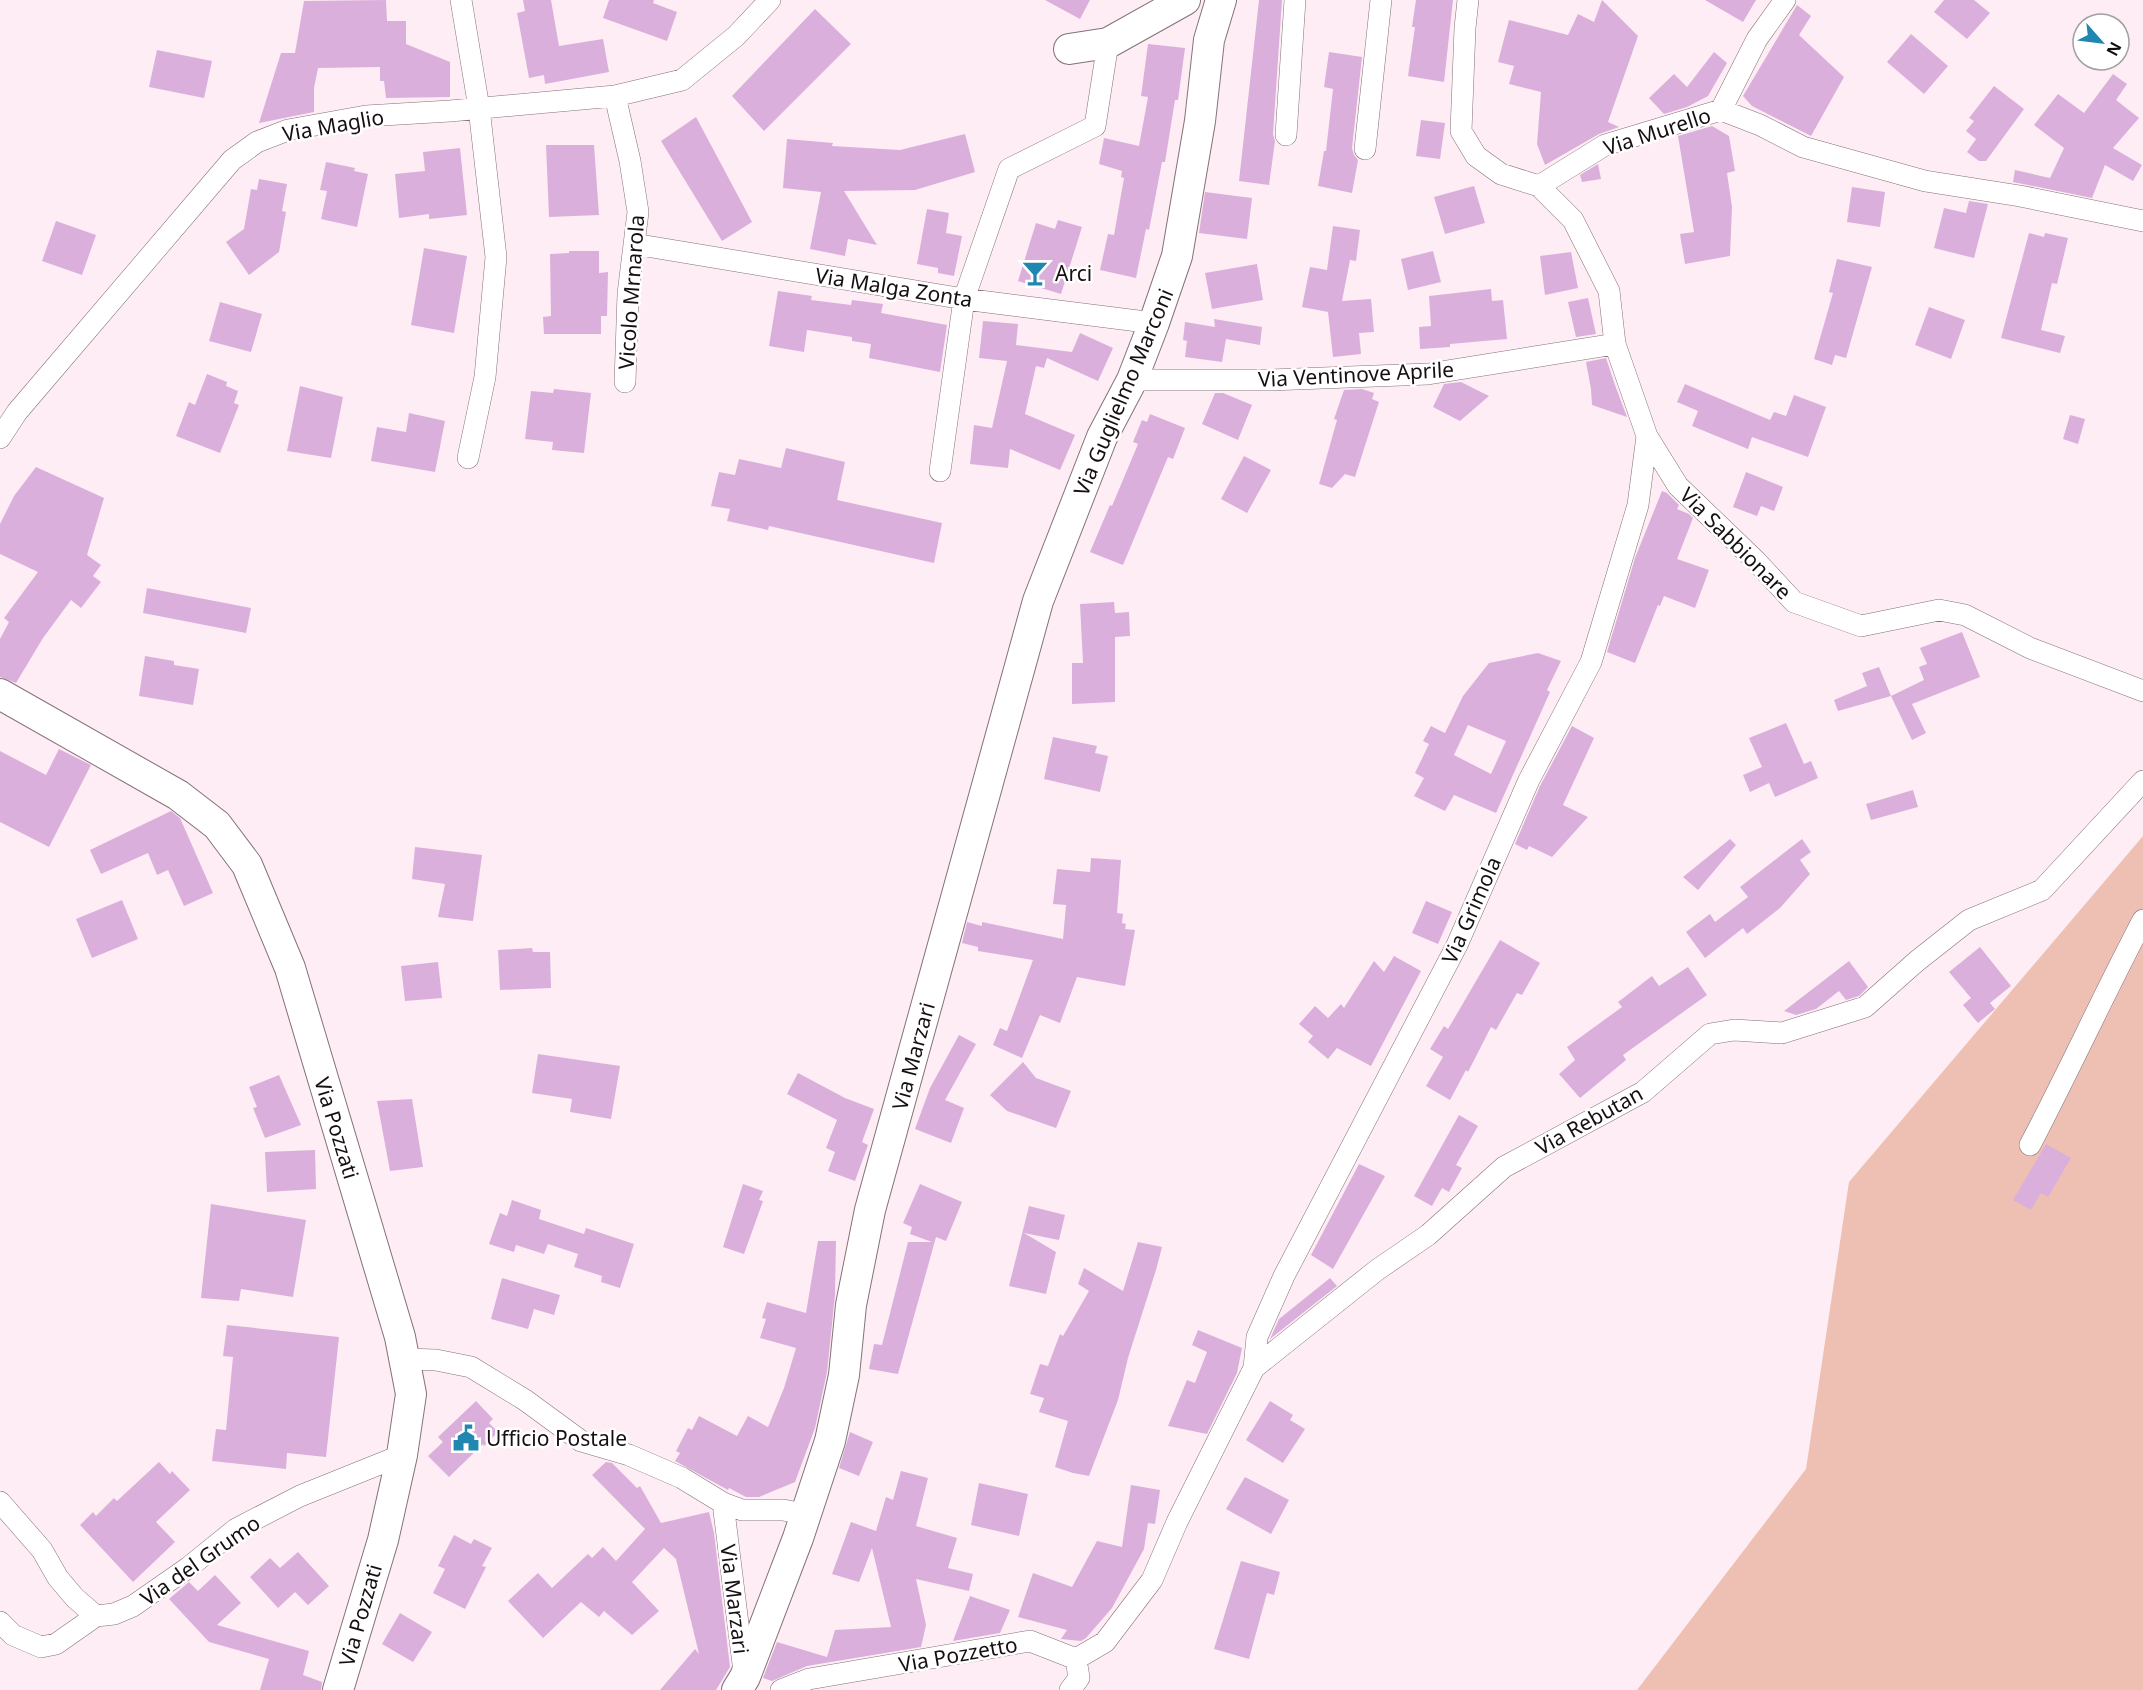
<svg xmlns="http://www.w3.org/2000/svg" width="2143" height="1690" font-family="'Noto Sans',sans-serif">
<style>
.green{fill:#edc0b3}
.building{fill:#dbafdc;fill-rule:evenodd}
.lines{fill:none;stroke-linecap:round;stroke-linejoin:round}
.street-casing{stroke:#847179;stroke-width:22}
.secondary-casing{stroke:#847179;stroke-width:32}
.street{stroke:#fff;stroke-width:21}
.secondary{stroke:#fff;stroke-width:30}
.labels{text-anchor:middle;dominant-baseline:central;stroke-width:5;stroke-linejoin:round;paint-order:stroke}
.street-label{font-size:21px;fill:#160f12;stroke:#fff}
.poi-label{font-size:21px;fill:#160f12;stroke:#fff;text-anchor:start}
</style>
<rect width="100%" height="100%" fill="#feedf4"/>
<path class="green" d="M2143,836v854h-506l169,-221 43,-287z"/>
<path class="building" d="M386,0l1,21h19v23l44,18v35l-64,1 -2,-17h-4v-14l-62,1 -4,20v24l-55,11 22,-70h14l9,-52z
M523,0h28l8,46 44,-7 6,33 -64,12 -1,-9 -15,3 -12,-65 8,-2z
M609,0h45l-1,3 24,9 -10,29 -64,-23z
M1045,0h45l-10,19z
M1259,0h23l-9,134 2,7 -6,44 -30,-4z
M1416,0h37l-9,82 -36,-6 7,-49h-3z
M1602,0l36,36 -30,86 11,5 -20,7 -54,31 -8,-21 4,-52 -32,-8 5,-18 -16,-4 11,-42 59,15 10,-21 16,8z
M1705,0h51l-13,22z
M1944,0h30l16,13 -23,26 -33,-27z
M1797,5l14,11 -12,19 45,42 -33,59 -59,-30 -9,-10z
M815,9l36,35 -87,87 -32,-35z
M1911,34l37,32 -24,28 -37,-32z
M1148,44l37,4 -7,52h-3l-10,62h-3l-13,68 -3,-1 -10,49 -36,-8 8,-36 6,1 10,-57 -3,-1 1,-6 -23,-7 5,-26 35,8 9,-49 -7,-1z
M157,50l55,11 -8,37 -55,-11z
M1329,52l33,5 -10,91 2,7 4,5 -6,33 -34,-7 6,-35h2l7,-62 -9,-2z
M1714,52l13,11 -19,33 -21,11 -23,7 -15,-16 25,-24 13,13z
M2113,74l14,10 -11,16 23,18 -26,30 29,17 -9,16 -28,-16 -13,33 -79,-16 2,-12 35,8 14,-30 -30,-23 24,-31 26,19z
M1994,86l30,23 -38,52h-7l-12,-9 9,-13 -10,-8 8,-10 -5,-3z
M696,117l56,105 -30,19 -61,-100z
M1421,120l24,3 -5,36 -24,-3z
M1712,126l17,10 6,35 -8,2 5,34 -2,49 -45,8 -5,-30 14,-2 -16,-96z
M965,134l10,38 -60,18 -71,1 33,54 -29,-6 -3,17 -35,-7 11,-57 -38,-4 4,-49 46,4 -1,3 68,4z
M546,145h48l5,70 -50,2z
M460,148l7,67 -38,4v-5l-30,4 -4,-44 30,-3 -2,-19z
M326,162l29,6 -1,3 14,3 -11,53 -36,-8 6,-28 -7,-1z
M1598,164l3,15 -19,3 -2,-7z
M259,179l28,5 -5,27 4,1 -7,40 -30,23 -23,-33 18,-13 7,-40 6,1z
M1474,186l11,37 -40,11 -11,-37z
M1852,187l33,5 -5,35 -33,-5z
M1205,192l47,6 -5,41 -48,-6z
M1969,201l19,3 -14,54 -40,-10 10,-40 22,5z
M927,209l22,4 -3,20 16,3 -8,40 -16,-3v-5l-21,-4z
M1058,220l24,7 -21,67 -43,-13 18,-58 19,6z
M56,221l40,14 -14,40 -40,-14z
M1333,226l27,4 -4,31 -6,-1 -8,41 29,-2 3,33 -15,1 2,21 -28,3 -5,-45 -26,-5 8,-40 17,3z
M2029,233l15,4 1,-4 23,5 -11,46 -5,-1 -11,47 24,6 -5,17 -59,-15z
M424,248l43,8 -13,77 -43,-8z
M569,251h30v22l9,-1 -1,44h-6v18h-57l-1,-17 8,-1 -1,-62 19,-1z
M1433,251l8,31 -33,8 -7,-31z
M1571,252l7,36 -33,7 -5,-39z
M1837,259l35,8 -26,91 -11,-3 -3,10 -18,-6 19,-66 -4,-1z
M1257,264l6,36 -51,9 -7,-36z
M1491,289l1,12 11,-1 4,39 -57,5v3l-30,2 -1,-22 12,-1 -2,-30z
M778,291l34,5 -1,4 40,5 1,-5 31,4 -2,9 66,12 -7,47 -71,-14 2,-14 -19,-3v-4l-45,-7 -3,22 -35,-6z
M1588,298l8,36 -20,3 -8,-35z
M220,302l42,12 -11,38 -42,-11z
M1929,307l36,13 -14,39 -36,-14z
M1214,319l48,8 -2,18 -34,-6 -4,23 -37,-5 2,-16 -4,-1 2,-18 30,5z
M983,321l35,3 -2,21 56,7 8,-19 33,15 -15,33 -51,-23 -3,10 -8,-2 -11,48 50,21 -15,35 -50,-21 -2,19 -38,-4 4,-39 18,3 15,-67 -28,-3z
M1606,358l9,27 12,32 -35,-12 -1,-16 -5,-27z
M207,374l20,8 -1,4 12,5 -4,12 5,2 -19,48 -44,-17 13,-34 6,3z
M1461,382l28,14 -29,25 -27,-14 11,-23z
M1685,384l85,36 4,-8 12,4 8,-21 32,12 -18,50 -56,-20 -4,12 -56,-23 6,-15 -21,-9z
M300,386l43,11 -12,61 -44,-7z
M554,389l37,4 -7,60 -32,-3 1,-8 -28,-3 6,-48 22,2z
M1362,389l12,4 -2,6 7,3 -24,75 -10,-3 -13,14 -13,-4 18,-64 -3,-1 10,-29z
M1215,393h8l29,12 -14,35 -36,-16z
M409,413l36,8 -10,51 -64,-11 6,-34 29,5z
M1150,414l35,14 -12,31 -5,-2 -45,108 -33,-13 20,-47 2,1 26,-62 -5,-2 9,-22 5,2z
M2070,415l15,4 -7,25 -15,-5z
M786,448l59,14 -8,38 105,23 -8,40 -165,-37 -1,4 -41,-9 3,-12 -19,-3 8,-34 16,3 4,-16 42,9z
M1244,456l27,14 -24,43 -26,-14z
M36,467l68,31 -17,57 14,10 -8,11 8,6 -20,26 -10,-8 -28,38 -27,45 -16,-6v-38l9,-17 -5,-4 34,-46 -38,-18v-30l14,-28z
M1746,472l37,15 -9,24 -13,-5 -4,10 -24,-9z
M1662,491l5,2 12,12 -2,4 12,5 4,4 -16,41 32,11 -14,38 -31,-12 -4,10 -2,-1 -23,58 -28,-11 28,-94z
M147,588l104,20 -5,25 -103,-20z
M1114,602l1,11 14,-1 1,24 -15,1v65l-43,2v-41h11l-3,-59z
M1962,632l18,45 -68,27 14,29 -14,7 -21,-44 33,-16 -5,-13 8,-3 -7,-16z
M1538,653l23,8 -14,29 3,2 -54,121 -42,-18 -9,16 -31,-15 10,-18 -9,-5 14,-29 -6,-3 8,-15 14,7 18,-37 26,-33zM1468,725l38,16 -15,33 -37,-19z
M145,656l29,5v4l25,4 -6,36 -54,-9z
M1879,667l12,29 -53,15 -4,-11 33,-14 -5,-13z
M1786,723l18,41 7,-3 7,17 -43,19 -6,-14 -19,9 -7,-17 19,-8 -13,-29z
M1572,726l22,12 -31,67 25,12 -36,40 -23,-11 -2,4 -12,-6 25,-58z
M1053,737l44,9 -2,7 13,3 -8,36 -56,-13z
M59,749l32,16 -42,82 -49,-25v-71l46,24z
M1913,790l5,17 -47,13 -5,-16z
M171,811l9,7 33,75 -29,13 -16,-36 -11,5 -9,-22 -47,21 -11,-24z
M1730,839l6,6 -38,45 -15,-13z
M1802,839l9,13 -11,8 10,14 -30,34 -33,26 -4,-6 -38,30 -19,-26 24,-18 5,8 33,-25 -8,-10z
M415,847l67,8 -9,66 -35,-4 7,-33 -33,-5z
M1091,858l30,2 -4,53 6,1 -1,9 4,1 -1,5 10,1 -10,56 -48,-9 -17,46 -20,-8 -18,43 -29,-13 7,-17 7,3 26,-71 -55,-9v-4l-16,-4 5,-21 15,4v-4l81,17 3,-34 -13,-1 4,-35 33,3z
M122,900l16,39 -46,19 -16,-39z
M1426,901l26,11 -14,32 -26,-11z
M1500,940l40,23 -18,32 -5,-2 -21,37 -5,-3 -23,45 -2,-2 -16,30 -24,-14 17,-29 -13,-8 14,-23 4,3z
M1980,947l31,39 -21,17 5,6 -17,14 -15,-18 8,-7 -22,-26z
M532,948l1,4h17l1,36 -51,2 -2,-40z
M1394,956l27,15 -50,95 -34,-18 -9,11 -20,-17 5,-6 -14,-12 16,-18 13,12 13,-14 3,4 30,-47 10,11z
M1849,961l19,26 -9,9 -13,4 -7,-9 -23,18 -20,6 -12,-4z
M438,962l4,36 -37,3 -4,-35z
M1688,967l19,28 -84,60 3,5 -46,38 -21,-24 16,-14 -8,-13 55,-40 -4,-5 34,-26 7,10z
M959,1035l17,9 -31,56 19,8 -13,35 -36,-14 15,-41z
M538,1054l82,12 -9,53 -41,-7 2,-13 -40,-6z
M1023,1062l13,16 35,13 -15,37 -49,-17 -17,-16z
M798,1073l47,25 29,11 -12,33 6,3 -13,36 -27,-10 7,-19 -9,-4 11,-28 -50,-26z
M279,1075l22,50 -36,13 -12,-30 4,-1 -8,-20z
M412,1099l11,68 -33,4 -13,-70z
M1459,1115l19,11 -22,39 6,3 -13,24 -7,-4 -10,18 -18,-10z
M2046,1144l25,14 -23,39 -7,-4 -10,17 -18,-10z
M315,1150l1,39 -49,3 -2,-40z
M1359,1164l26,12 -52,93 -22,-14z
M743,1184l20,7 -4,9 4,1 -19,53 -21,-7z
M920,1184l42,18 -16,39 -10,-4 -38,137 -29,-5 5,-25 8,1 26,-103h24l-22,-8 2,-7 -9,-4z
M512,1200l29,10 -2,9 45,15 2,-6 48,16 -14,44 -19,-6 1,-6 -28,-9 4,-13 -30,-10 -4,10 -28,-9 -2,7 -25,-8 11,-31 7,3z
M211,1204l95,16 -13,77 -52,-8 -2,12 -38,-3z
M1029,1206l36,9 -6,25 -35,-7 32,19 -10,42 -37,-8z
M818,1241h18l-1,54 -8,77 -12,56 -20,54 -36,15h-13l-17,-9 -1,2 -53,-29 5,-8 -4,-2 12,-23 4,2 7,-14 38,20 11,-20 20,11 16,-39 12,-40 -36,-10 6,-19 -4,-1 5,-16 39,11z
M1138,1242l24,5 -6,23 -28,88 -10,42 -29,76 -16,-3 -18,-6 13,-46 -29,-9 5,-14 -14,-4 10,-30 8,2 12,-32 3,2 26,-45 -11,-7 6,-16 39,23z
M502,1278l58,17 -6,20 -20,-6 -6,20 -37,-10z
M1330,1278l7,8 -67,53 9,-20z
M227,1325l112,12 -13,120 -39,-4 -1,16 -74,-8 4,-32 10,1 7,-73 -10,-1z
M1198,1330l44,18 -5,25 -30,61 -39,-8 19,-46 8,3 12,-31 -15,-7z
M476,1401l17,18 -4,4 9,9 -14,14 -1,-2 -34,33 -21,-21 15,-14 -5,-5z
M1270,1401l23,14 -3,5 15,9 -22,34 -37,-23z
M850,1432l23,10 -14,34 -20,-8z
M159,1462l11,12 2,-3 18,19 -34,32 19,20 -42,40 -53,-57 13,-13 3,4 18,-18 3,3z
M606,1462l6,1 25,25 3,-2 21,37 48,-11 5,21 16,134 -14,23h-56l35,-41 4,5 -23,-95 -12,-11 -32,34 27,29 -27,24 -28,-24 -5,6 -18,-15 -38,36 -35,-37 30,-28 14,15 36,-34 4,4 11,-11 13,14 29,-32 -53,-54z
M901,1471l27,7 -12,48 41,12 -9,30 25,6 -4,17 -53,-12 10,46 -5,22 -114,19 -35,15 -9,-3 14,-36 50,15 8,-27 56,-3 -19,-79 -13,34 -27,-8 19,-52 25,9 10,-34 7,3z
M1245,1477l44,23 -18,34 -45,-25z
M979,1483l49,11 -9,42 -48,-11z
M1131,1485l29,5 -5,34 -7,-1 -4,26 -32,59 -26,30 -5,3 -20,-2 6,-9 -49,-13 15,-44 39,14 25,-46 25,6z
M454,1535l17,9 3,-5 18,9 -10,18 4,1 -21,42 -32,-16 12,-24 -7,-3z
M298,1552l31,34 -21,19 -13,-13 -17,16 -28,-31 20,-19 10,10z
M1241,1561l39,11 -6,23 -7,-2 -18,66 -35,-10z
M215,1575l26,28 -24,22 92,26 -6,24 19,7 -1,8h-61l9,-31 -60,-17 -40,-43 20,-17 9,9z
M970,1596l40,14 -10,23 -47,8z
M400,1613l32,19 -19,30 -31,-18z"/>
<g class="lines">
<g class="street-casing">
<path id="street" d="M461,0l18,108 17,149 -11,120 -17,81
M1468,0l-3,28 -4,103 15,25 25,18 38,12 66,-41 116,-35 39,15 43,22 122,34 95,15 123,25
M615,96l15,65 8,51 -10,82 -3,88
M1721,110l36,-71 28,-39
M1286,135l9,-135
M1365,149l16,-149
M1539,186l34,34 36,71 6,53 32,92 31,50 78,75 38,41 67,24 78,-16 26,5 65,33 113,43
M634,244l330,55 190,24
M1132,380h137l159,-6 187,-30
M0,438l17,-26 215,-252 25,-18 31,-12 78,-14 84,-5 165,-15 67,-16 54,-44 34,-36
M940,471l24,-172 45,-130 86,-43 13,-83
M2030,1145c39,-74 74,-151 113,-225
M406,1359l30,1 35,7 54,33 56,41 48,14 53,23 41,25 19,7h41l21,4
M1254,1368l123,-98 51,-35 76,-68 139,-75 67,-58 24,-4 48,3 83,-26 52,-46 52,-41 73,-30 101,-109
M0,1502l42,48 16,28 17,20 21,18
M723,1503l21,169
M0,1622l13,13 28,12 15,-3 40,-28 18,-2 19,-8 56,-39 47,-38 64,-33 102,-41
M781,1690l28,-11 221,-38 46,18 29,-17 47,-62 25,-58 77,-154 3,-31 27,-61 173,-331 72,-165 62,-118 47,-157 9,-69
M1070,1690l9,-12 -3,-19"/>
</g>
<g class="secondary-casing">
<path id="secondary" d="M1069,49l39,-6 77,-43
M0,694l178,101 39,30 30,40 43,103 110,369 11,57 -9,61 -19,85 -45,150
M737,1690l8,-13 53,-139 32,-97 14,-66 7,-70 19,-95 168,-609 64,-164 30,-57 22,-57 23,-67 23,-135 9,-81 12,-40"/>
</g>
<use href="#street" class="street"/>
<use href="#secondary" class="secondary"/>
</g>
<defs>
<g id="bar-bare" transform="scale(2.07)"><path d="M-6-5H6L.8 .8V4.5H3.5V6h-7V4.5H-.8V.8Z" fill="#2087b0" stroke="#fff" stroke-width="2.5" paint-order="stroke"/></g>
<g id="civic-bare" transform="scale(2.07)"><path d="M-.6-6.5H3V-4.5H.6V-3L4-1V1h2V6H-6V1h2V-1L-.6-3ZM-1.2 2.5V6h2.4V2.5Z" fill="#2087b0" stroke="#fff" stroke-width="2.5" paint-order="stroke"/></g>
</defs>
<g fill-rule="evenodd">
<use href="#bar-bare" x="1035" y="273"/>
<use href="#civic-bare" x="466" y="1438"/>
</g>
<g class="labels">
<g class="street-label">
<text transform="translate(333 125) rotate(-10)">Via Maglio</text>
<text transform="translate(1657 131) rotate(-18)">Via Murello</text>
<text transform="translate(894 287) rotate(9)">Via Malga Zonta</text>
<text transform="translate(631 292) rotate(-86)">Vicolo Mrnarola</text>
<text transform="translate(1356 374) rotate(-3)">Via Ventinove Aprile</text>
<text transform="translate(1123 392) rotate(-67)">Via Guglielmo Marconi</text>
<text transform="translate(1736 543) rotate(45)">Via Sabbionare</text>
<text transform="translate(1471 910) rotate(-66)">Via Grimola</text>
<text transform="translate(913 1056) rotate(-75)">Via Marzari</text>
<text transform="translate(1589 1120) rotate(-29)">Via Rebutan</text>
<text transform="translate(337 1128) rotate(73)">Via Pozzati</text>
<text transform="translate(200 1560) rotate(-35)">Via del Grumo</text>
<text transform="translate(735 1599) rotate(83)">Via Marzari</text>
<text transform="translate(360 1615) rotate(-74)">Via Pozzati</text>
<text transform="translate(958 1654) rotate(-10)">Via Pozzetto</text>
</g>
<g class="poi-label">
<text x="1055" y="273">Arci</text>
<text x="486" y="1438">Ufficio Postale</text>
</g>
</g>
<g transform="translate(2101 42) rotate(118)"><circle r="28" fill="#ffffff" stroke="#a29fa0" stroke-width="1.5"/>
<path d="M0-4.5L10 22L0 15L-10 22Z" fill="#2087b0"/>
<text y="-9" font-size="16" font-weight="bold" text-anchor="middle" fill="#160f12">N</text>
</g>
</svg>
